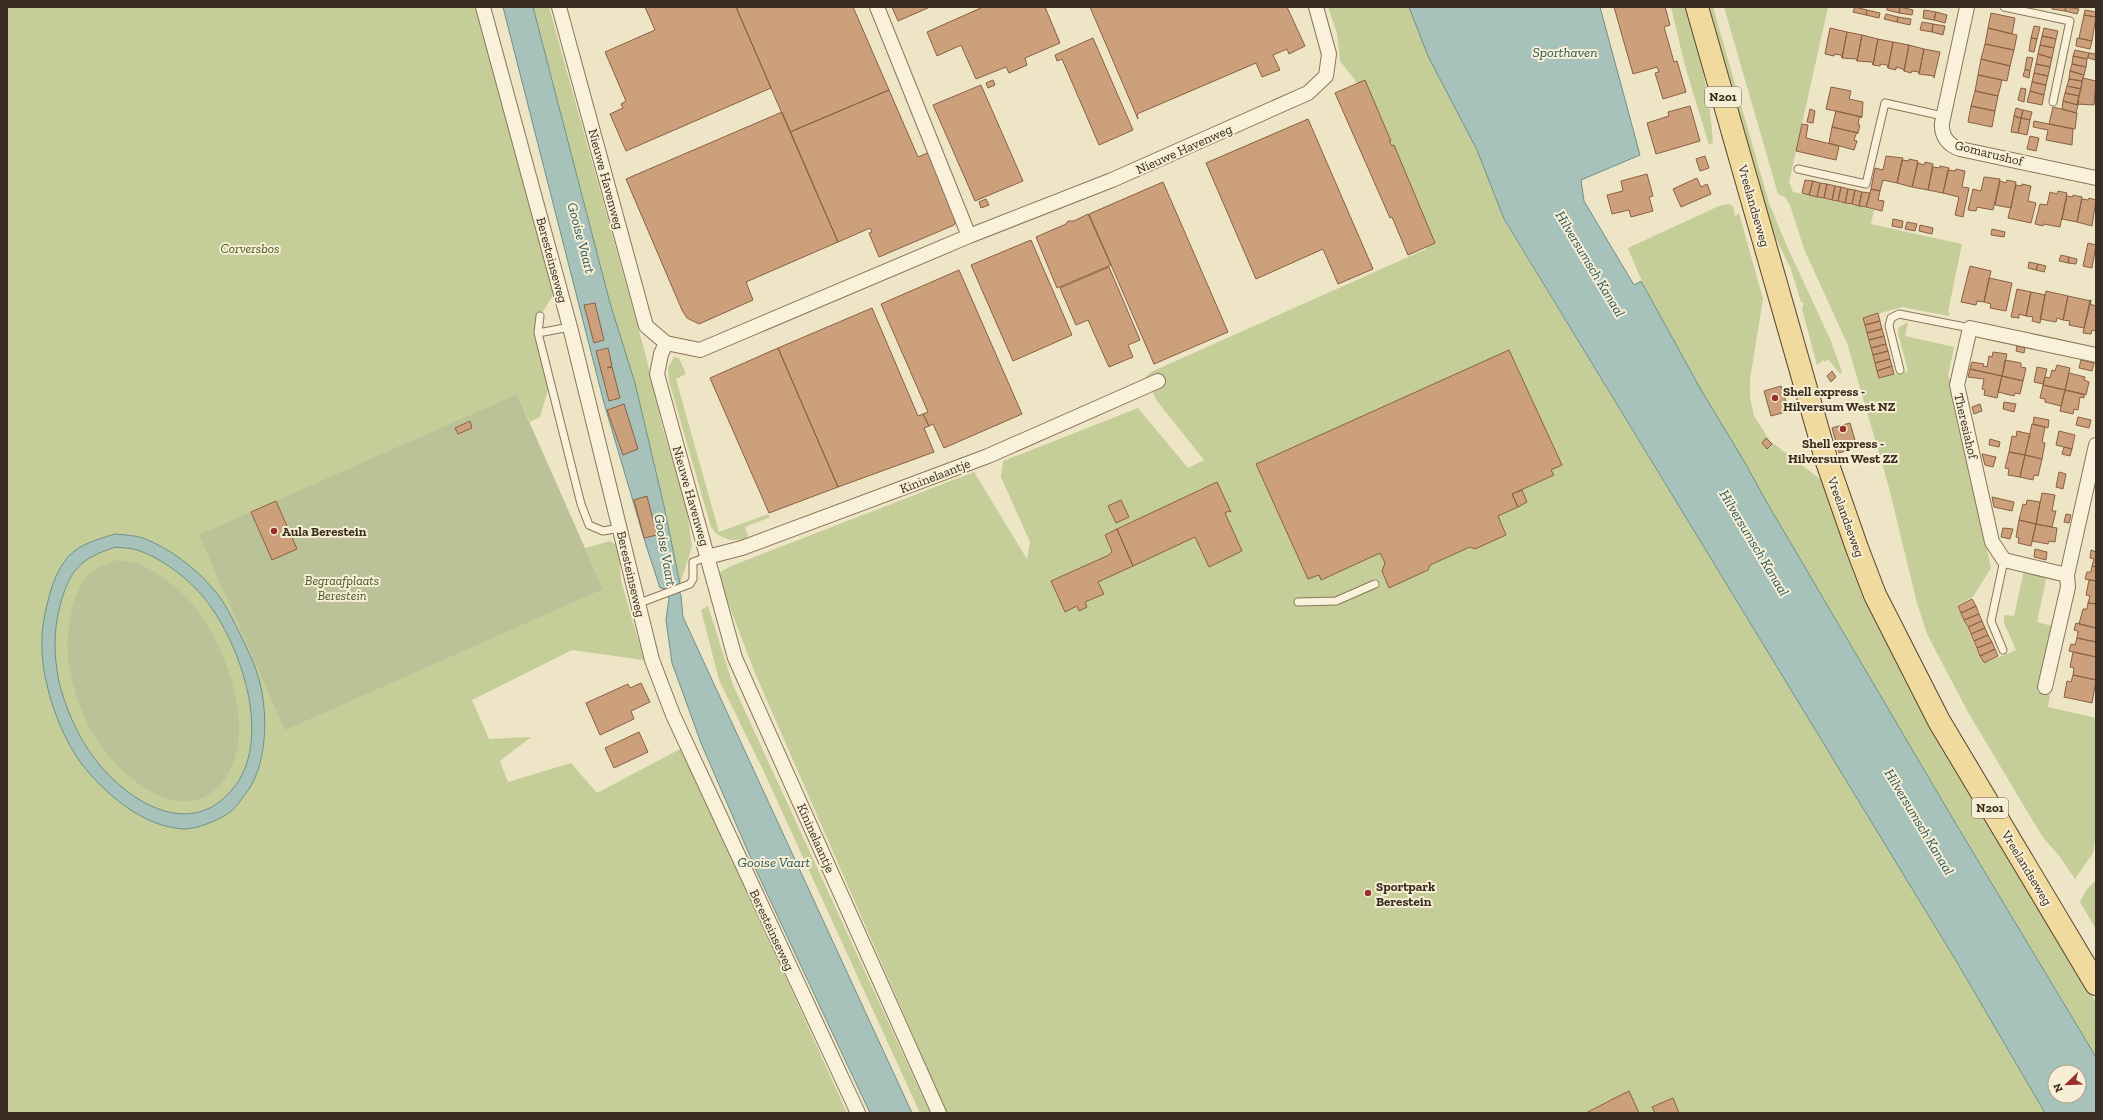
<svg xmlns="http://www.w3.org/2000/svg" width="2103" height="1120" font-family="'Zilla Slab',serif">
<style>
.green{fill:#c5cd99}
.cemetery{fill:#bbc298}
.water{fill:#a7c2bb;stroke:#6e9189;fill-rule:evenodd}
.building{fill:#cda07c;stroke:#896041}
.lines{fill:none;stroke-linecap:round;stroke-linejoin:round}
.service-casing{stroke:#8a765b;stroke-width:9}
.minor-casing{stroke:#8a765b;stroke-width:16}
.primary-casing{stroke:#58442f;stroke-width:24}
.service{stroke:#f9f1d9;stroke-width:7}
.minor{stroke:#f9f1d9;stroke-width:14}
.primary{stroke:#f1da9e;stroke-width:22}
.poi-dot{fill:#992f2b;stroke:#f6eed5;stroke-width:1.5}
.labels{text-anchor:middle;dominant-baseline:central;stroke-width:4;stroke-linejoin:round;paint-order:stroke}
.shield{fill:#f6eed5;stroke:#726756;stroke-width:1}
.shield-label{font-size:12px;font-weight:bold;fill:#3a2d1f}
.street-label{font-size:13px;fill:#3a2d1f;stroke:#f6eed5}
.park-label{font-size:13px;font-style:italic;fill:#485626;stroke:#f6eed5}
.poi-label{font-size:13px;font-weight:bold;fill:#3a2d1f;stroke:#f6eed5;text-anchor:start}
.water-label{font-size:14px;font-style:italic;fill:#2e5a59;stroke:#f6eed5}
</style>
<rect width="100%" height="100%" fill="#eee4c6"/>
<path class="green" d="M7,7h469l79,285 -18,29 14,59 -11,37 -10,5 -13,-28 -184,82 270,113 -18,-41 25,-7 9,6c2,13 0,25 3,37l22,76 -72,-10 -100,50 17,39 42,-2 -31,24 8,21 63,-19 26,30 85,-45 165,365h-840z
M533,7h16l98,353 15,66 24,77 6,44 -12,37 -16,-78 -29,-123 -25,-80z
M1328,7h81l19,49 49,94 27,70 454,744 87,149h-1098l-192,-440 -38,-99 14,-8 243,-94 53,87 3,-17 -29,-65 2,-16 135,-53 50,60 16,-8 -47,-59 -12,-24 6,-5 275,-123 -71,-169 -15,-19 -3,-28z
M1671,7h16c12,45 23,89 26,136l-4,2 -24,-79z
M1707,7h6l56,196 17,41 45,97 11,31 -2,2 -12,-15 -3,3 -2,-2 -6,5 -15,-56 2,-6 -3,-1 -10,-33 -22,-45z
M1724,7h104l-39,175 4,10 81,18 -3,14 91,20 -14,68 2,1 -1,3 -47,-9 -39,11 16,60 29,-7 -10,-38 1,-6 9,-5 -3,14 49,11 -6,29 3,6v6l40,180 -18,29 -16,8 26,59 33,-14 -12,-27v-8l10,1 10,-46 23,5 -10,47 15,4 -15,66 13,2 -2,13 48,11v117l-3,18 -18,26 -15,-22 -18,-21 -73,-122 -42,-80 -10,-31 -29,-119 -41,-141 -43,-94 -14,-44 -5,-8 -7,-3z
M1728,204l5,2 2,10 4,-3 24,86 -13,80v18l4,19 16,25 58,44 27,84 23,58 63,117 155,258v55l-140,-233 -190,-323c-45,-84 -103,-163 -138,-253l91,-42z
M674,357l5,1 7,16 -10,5 43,153 49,-18 2,3 -25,10 3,9 -1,2c-14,5 -28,1 -36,-11l-42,-146 -1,-13z
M708,606l25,79 197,428h-10l-156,-341 -45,-92 -18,-70z
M2096,881v48l-16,-27 6,-12z"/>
<path class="cemetery" d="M517,394l86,195 -318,141 -86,-195z
M117,560c5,1 11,1 16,2 19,5 50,29 62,45 33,44 66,131 25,178 -37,41 -94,-4 -118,-38 -14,-18 -25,-45 -30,-67 -6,-24 -6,-47 0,-71 8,-28 16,-40 45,-49z"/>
<path class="water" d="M503,7h30l77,296 25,80 29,123 16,78 -3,1 4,11 2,21 229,496h-42l-114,-243 -55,-127 -29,-80 -6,-43 3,-21 -3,-10 -6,-1 -14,-43 -42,-142z
M1409,7h191l40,148 -59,25 3,21 50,84 7,-4 59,107 44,73 22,40 190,323 140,233v56h-51l-87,-149 -454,-745 -27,-69 -49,-94zM2055,1072h24v24h-24z
M115,534c8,1 19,1 28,4 26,10 53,30 71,52 11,12 18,28 25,42 6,13 14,27 18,41 12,35 12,95 -14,124 -4,5 -8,12 -13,15 -11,8 -32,17 -46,17 -41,-2 -79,-35 -103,-66 -15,-20 -29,-54 -34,-78 -7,-28 -7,-56 1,-84 4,-16 9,-31 20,-44 11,-13 31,-18 47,-23zM116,547c7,1 15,1 21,3 25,8 52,29 68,49 36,45 70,143 26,192 -44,51 -108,7 -139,-36 -15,-20 -27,-49 -33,-73 -5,-26 -6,-50 1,-76 9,-35 20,-48 56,-59z"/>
<path class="building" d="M645,7h91l35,81 -145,63 -16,-37 13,-6 -2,-4 5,-3 -21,-49 50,-22z
M736,7h117l36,83 -99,42z
M892,7h38l-32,14z
M983,7h62l15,36 -35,15 2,7 -18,8 -3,-6 -30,12 -15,-34 -24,11 -10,-24z
M1090,7h197l18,39 -16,8 -2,-5 -14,6 7,15 -18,7 -6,-14 -119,51 1,5z
M1614,7h51l5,18 -6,2 10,35 3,-1 9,31 -23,7 -8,-26 4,-1 -2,-5 -24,7z
M1855,7l12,3 -1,5 -13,-3z
M1887,7h13l-1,6 -12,-3z
M1900,7l13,3 -1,5 -13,-2z
M2052,7h14l-1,4 -13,-2z
M2066,7l13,2 -2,5 -12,-3z
M1867,10l13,3 -1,5 -13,-3z
M1924,10l12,2 -2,8 -11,-2z
M2085,10l11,2v5l-12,-2z
M1936,12l11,3 -2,8 -11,-3z
M1991,13l24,5 -3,16 -24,-6z
M1886,14l12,3 -1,5 -13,-3z
M2084,15l12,2 -4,24 -13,-3z
M1898,17l13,2 -1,6 -13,-3z
M1922,22l11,2 -1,8 -12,-2z
M1933,24l12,2 -2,9 -11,-3z
M2034,26l6,1 -3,12 -6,-1z
M1830,28l17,4 -5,26 -1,-3 -7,-1v2l-9,-2z
M1988,28l29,7 -3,15 -29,-6z
M2044,28l14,3 -2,8 -14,-3z
M1847,32l15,3 -5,26v-2l-15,-1z
M1862,35l16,4 -5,26 -1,-3 -15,-1z
M2042,36l14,3 -2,9 -14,-3z
M1093,38l40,92 -34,15 -37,-86 -5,2 -2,-6z
M2031,38l6,1 -3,13 -5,-1z
M2077,38l15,3 -2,8 -14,-3z
M1878,39l15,3 -5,26 -1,-3 -6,-1 -1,2 -7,-1z
M1893,42l16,3 -5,26 -1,-2 -7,-2v3l-8,-2z
M1985,44l29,6 -4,16 -29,-7z
M1909,45l15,4 -5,25v-2l-7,-1 -1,2 -7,-2z
M2040,45l14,3 -2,10 -14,-4z
M1924,49l16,3 -6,26v-2l-15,-2z
M2075,50l14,3 -2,6 -14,-3z
M2089,53l7,1v6l-8,-2z
M2038,54l14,4 -2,9 -14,-3z
M2073,56l14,3 -1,8 -14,-3z
M2027,57l6,1 -3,13 -5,-2z
M1981,59l29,7 -3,15 -29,-6z
M2036,64l14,3 -2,9 -14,-3z
M2072,64l14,3 -2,8 -14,-4z
M2025,69l5,2 -1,7 -6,-2z
M2070,71l14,4 -2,6 -13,-2z
M2034,73l14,3 -2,9 -14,-3z
M1978,75l24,5 -4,16 -23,-5z
M2083,78l13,3 -2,24 -17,-1z
M2069,79l13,2 -1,8 -14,-3z
M993,80l2,5 -7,3 -2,-5z
M1365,80l26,61h-2l3,5 2,-1 41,98 -27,12 -16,-38 -2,1 -55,-125z
M2032,82l14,3 -2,10 -14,-4z
M981,85l42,96 -48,20 -42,-96z
M2067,86l14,3 -2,7 -14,-3z
M1831,87l20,4 -2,8 14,3 -1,15 -36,-8z
M2021,88l5,1 -2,13 -6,-2z
M889,90l29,67 12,-5 28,63 -4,10 -75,32 -10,-24 3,-1 -2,-4 -32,14 -48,-110z
M1975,91l23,5 -3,15 -24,-5z
M2030,91l14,4 -2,10 -15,-3z
M2065,93l14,3 -1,9 -15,-4z
M2063,101l15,4 -2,8 -14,-4z
M1690,106l10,35 -44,13 -9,-31 22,-7 -1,-4z
M1971,106l24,5 -3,16 -24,-5z
M2053,107l24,6 -2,16 -26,-5z
M2016,108l7,2 -2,8 -7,-2z
M1810,109l5,2 -2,12 -6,-1z
M2023,110l9,2 -2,8 -9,-2z
M1836,111l26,6 -3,1 -1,7h2l-2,8 -26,-6z
M782,112l56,130 -92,40 7,18 -54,24 -12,-6 -5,-8 -56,-131z
M2014,116l7,2 -3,15 -7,-1z
M2021,118l9,2 -3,15 -9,-2z
M1308,119l65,150 -35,15 -15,-35 -67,30 -50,-116z
M2034,121l39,8 -1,16 -26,-5 2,-10 -15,-3z
M1802,124l6,1 -2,13 33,8 -3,14 -40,-9z
M1832,127l26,6 -2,1 -2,6 3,1 -3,9 -25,-7z
M2030,136l9,2 -3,13 -9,-2z
M1705,156l4,12 -9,3 -4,-12z
M1886,156l17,2 -6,25 -14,-3 -3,11 -9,-2 4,-21 8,2z
M1909,159l9,2 -6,26 -15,-4 5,-23 7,1z
M1925,162l8,2 -5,26 -16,-3 6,-24 6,2z
M1940,166l9,2 -6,25 -15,-3 5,-23 7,1z
M1956,169l9,2 -3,16 7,1 -6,29 -8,-2 4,-18 -16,-4 5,-23 7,1z
M1647,174l6,22 -4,1 4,14 -22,6 -2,-7 -17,4 -5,-19 16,-4 -2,-10z
M1984,177l16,2 -7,31 -16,-3 -1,4 -8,-1 5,-21 8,2z
M1697,178l4,9 6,-3 4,10 -30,13 -8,-18z
M1805,180l8,1 -4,14 -7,-2z
M2007,180l9,2 -5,26 -16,-3 5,-24 6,2z
M1813,181l7,2 -3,14 -8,-2z
M1163,182l65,150 -74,32 -65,-150z
M1820,183l7,1 -3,14 -7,-1z
M1827,184l8,2 -3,14 -8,-2z
M2022,184l9,2 -3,15 8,2 -5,20 -23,-5 8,-33 6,1z
M1835,186l6,1 -3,14 -6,-1z
M1841,187l7,2 -3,14 -7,-2z
M1848,189l7,1 -3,14 -7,-1z
M1871,189l9,2 -2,9 6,1 -2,10 -16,-4z
M1855,190l7,2 -3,14 -7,-2z
M2058,191l9,2 -7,34 -17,-3v2l-8,-2 5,-20 7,1 3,-13 7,2z
M1862,192l8,1 -4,14 -7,-1z
M2073,195l9,2 -5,25 -15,-3 5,-23 6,1z
M2089,198l7,2 -4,26 -15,-4 5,-23 6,1z
M986,199l3,6 -8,3 -2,-6z
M1088,214l23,51 -54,23 -21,-51 30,-13 2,-3h6z
M1893,219l10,2 -1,7 -10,-2z
M1907,222l10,2 -2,7 -10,-2z
M1920,225l13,3 -1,6 -13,-3z
M1992,229l13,3 -1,5 -13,-2z
M1031,240l41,95 -59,26 -42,-96z
M2088,243l8,2 -4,23 -9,-2z
M2061,255l8,2 -1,6 -9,-2z
M2069,257l8,2 -1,5 -8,-1z
M2029,262l9,2 -2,6 -8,-2z
M2038,264l8,2 -2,6 -8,-2z
M1970,266l21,5 -7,31 -7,-1 -1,4 -15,-3z
M1109,267l31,73 -12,5 5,12 -24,10 -21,-47 -12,5 -16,-37z
M959,270l63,144 -78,34 -11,-24 -4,2 -6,-12 5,-2 -47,-108z
M1989,278l23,5 -6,28 -16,-3 1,-4 -7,-2z
M2017,289l14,3 -5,24 -7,-2v4l-8,-1z
M2046,291l22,5 -5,24 -6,-2 -1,4 -16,-3z
M2031,292l14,3 -5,28 -8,-2 1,-4 -7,-1z
M2068,296l23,5 -7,27 -15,-3 1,-4 -7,-1z
M2090,300h1l-1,4 6,2v25l-4,-1 -1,4 -8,-1z
M595,303l9,37 -10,3 -10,-38z
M872,308l46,108 5,-2 6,12 -5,2 10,24 -96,35 -60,-139z
M1878,313l2,8 -15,4 -2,-7z
M1880,321l2,8 -15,4 -2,-8z
M1882,329l2,7 -15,4 -2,-7z
M1884,336l2,8 -15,4 -2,-8z
M1886,344l2,7 -15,4 -2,-7z
M2017,346l8,2 -1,5 -8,-2z
M608,348l4,18 -5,2 5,-1 8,31 -11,3 -13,-50z
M778,348l60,139 -69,26 -59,-135z
M1509,350l53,115 -11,5 3,5 -42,19 6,13 -20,9 8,19 -31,14 -5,-2 -40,18 -2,5 -39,18 -7,-17 3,-8 -5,-10 -59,27 -2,-5 -11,4 -52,-115z
M1888,351l2,8 -15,4 -2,-8z
M1993,352l14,2 -5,22 -32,-7 2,-7 12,2 -1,2 4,1 2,-11 3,1z
M1890,359l2,7 -15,5 -2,-8z
M2005,360l16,3v4l5,1 -3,13 -21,-5z
M2081,360l13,3 -2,8 -13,-3z
M2057,365l13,3 -5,22 -22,-5 2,-8 5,1 2,-8 3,1z
M1892,366l2,8 -15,4 -2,-7z
M2037,367l10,2 -4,15 -9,-2z
M1970,369l32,7 -5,22 -13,-3 1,-5 -3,-1 2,-10 -16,-2z
M1832,371l4,6 -5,5 -4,-6z
M2069,373l16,4 -1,3 5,2 -3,13 -21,-5z
M2002,376l21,5 -3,13 -5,-1 -1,3 -16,-4z
M2043,385l22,5 -4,16 -16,-4v-3l-5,-1z
M1781,386l8,25 -18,5 -7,-25z
M2065,390l19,4v4l-4,-1 -2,13 -4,-1 -1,5 -13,-3z
M2004,402l12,2 -2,8 -11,-3z
M624,404l14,45 -15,6 -16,-45z
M1980,404l2,7 -8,3 -2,-7z
M2034,417l15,3 -1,8 -15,-4z
M2078,417l13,3 -2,8 -13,-3z
M470,421l2,7 -14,6 -3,-6z
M1850,423l7,24 -18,6 -7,-25z
M2032,424l13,3 -3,15 3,1 -3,16 -17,-4z
M2017,431l13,3 -5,21 -16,-3 3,-16 4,1z
M2059,431l16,4 -3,14 -16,-4z
M1766,438l6,6 -5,5 -5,-6z
M1990,439l10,3 -1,5 -10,-2z
M2064,447l8,2 -2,7 -8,-2z
M2009,452l16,3 -5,22 -12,-2 1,-6 -4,-1z
M1982,454l14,3 -3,10 -8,-2z
M2025,455l17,4 -4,17 -4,-1 -1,5 -13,-3z
M2059,472l7,2 -3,15 -7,-2z
M1217,482l14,30 -2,-1 -4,2 17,38 -33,16 -14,-30 -62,29 -16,-37z
M1522,490l5,12 -9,5 -6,-13z
M2042,493l13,2 -3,16h4l-4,16 -16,-3z
M647,496l10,39 -13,3 -10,-38z
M1992,497l22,5 -2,9 -18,-4z
M1121,500l8,17 -13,6 -8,-17z
M2027,500l13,2 -4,22 -17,-4 4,-16 3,1z
M276,501l21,48 -25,11 -21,-48z
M2066,514l5,1 -2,8 -5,-1z
M2019,520l17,4 -5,22 -13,-3 1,-5 -3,-1z
M2036,524l21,4 -2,14 -6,-1 -1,3 -16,-3z
M2003,528l10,1 -3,10 -9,-2z
M1117,529l16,37 -35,16 6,12 -19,8 2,5 -8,4 -2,-5 -12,6 -14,-31 58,-26 3,-4 -7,-16z
M2035,549l12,3 -1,8 -12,-3z
M2091,550l5,2v15l-4,-1 2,-7 -4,-1z
M2092,566l4,1v14l-11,-2 2,-7h4z
M2089,580l7,1v23l-8,-1 2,-7 -4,-1z
M1972,599l4,7 -15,7 -3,-7z
M2088,603l8,1v24l-17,-4 4,-15h4z
M1976,606l3,8 -15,6 -3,-7z
M1979,614l3,7 -14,6 -4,-7z
M1982,621l3,7 -14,6 -3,-7z
M2076,623l20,5v14l-19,-4 1,-7 -4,-1z
M1985,628l3,7 -14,6 -3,-7z
M1988,635l4,7 -15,6 -3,-7z
M2077,638l19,4v15l-27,-6 2,-7 4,1z
M1992,642l3,7 -15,7 -3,-8z
M1995,649l3,7 -14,7 -4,-7z
M2073,652l23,5v23l-23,-5 1,-7 -4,-1z
M2073,675l23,5 -4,23 -28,-6 3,-16 4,1z
M641,683l9,19 -19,9 3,8 -34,16 -14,-32 42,-19 2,4z
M639,732l9,20 -34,16 -9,-20z
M1629,1091l10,22h-53l27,-14z
M1673,1098l6,15h-24l-3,-6z"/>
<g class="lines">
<g class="service-casing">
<path id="service" d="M2004,7l66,14 -17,81
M1798,169l68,15 19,-81 58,13
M540,316l-2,17 43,171 8,21 14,6 17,-3
M538,333l32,-6
M1900,370l-11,-44 2,-8 8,-4 71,14
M1298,602l38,-1 39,-17
M637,604l53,-20 3,-5v-17l14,-5
M2003,650l-12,-29 13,-61"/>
</g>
<g class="minor-casing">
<path id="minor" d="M483,7l87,320 82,333 21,55 185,398
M559,7l87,319 20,17 34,7 269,-114 143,-56 196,-87 18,-17 3,-22 -13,-47
M877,7l92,229
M1967,7l-25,116c-1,13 6,22 18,26l136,29
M666,343l-5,11 -4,20 78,284 204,455
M2096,355l-126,-27 -13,57 35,157 12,18 63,15 29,-130
M707,557l35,-9 246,-92 170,-75
M2045,687l23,-100 -1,-12"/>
</g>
<g class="primary-casing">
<path id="primary" d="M1697,7l130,455 30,86 18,47 64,126 157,263"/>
</g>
<use href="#service" class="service"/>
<use href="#minor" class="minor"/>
<use href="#primary" class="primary"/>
</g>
<g class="poi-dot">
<circle cx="1775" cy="398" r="4"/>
<circle cx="1843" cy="429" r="4"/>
<circle cx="274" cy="531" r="4"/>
<circle cx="1368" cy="893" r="4"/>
</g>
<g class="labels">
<g class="shield">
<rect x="1705" y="87" width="36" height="20" rx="3"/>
<rect x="1972" y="798" width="36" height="20" rx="3"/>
</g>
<g class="shield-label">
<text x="1723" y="97">N201</text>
<text x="1990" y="808">N201</text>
</g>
<g class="street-label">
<text transform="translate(1184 149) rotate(-24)">Nieuwe Havenweg</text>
<text transform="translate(1989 153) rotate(14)">Gomarushof</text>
<text transform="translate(606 179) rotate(75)">Nieuwe Havenweg</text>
<text transform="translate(1754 206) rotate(74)">Vreelandseweg</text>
<text transform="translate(552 260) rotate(75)">Beresteinseweg</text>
<text transform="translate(1966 426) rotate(77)">Theresiahof</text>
<text transform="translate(935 476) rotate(-21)">Kininelaantje</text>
<text transform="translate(691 496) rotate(74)">Nieuwe Havenweg</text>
<text transform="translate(1846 517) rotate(70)">Vreelandseweg</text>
<text transform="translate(631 574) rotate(77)">Beresteinseweg</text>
<text transform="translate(816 838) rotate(66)">Kininelaantje</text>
<text transform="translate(2027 868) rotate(59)">Vreelandseweg</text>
<text transform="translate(772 930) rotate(65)">Beresteinseweg</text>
</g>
<g class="park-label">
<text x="250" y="248">Corversbos</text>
<text x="342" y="580">Begraafplaats<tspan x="342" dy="15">Berestein</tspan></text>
</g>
<g class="poi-label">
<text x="1783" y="391">Shell express -<tspan x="1783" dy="15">Hilversum West NZ</tspan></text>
<text x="1843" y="443" text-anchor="middle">Shell express -<tspan x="1843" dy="15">Hilversum West ZZ</tspan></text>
<text x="282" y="531">Aula Berestein</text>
<text x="1376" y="886">Sportpark<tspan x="1376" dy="15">Berestein</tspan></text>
</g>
<g class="water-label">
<text x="1565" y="52">Sporthaven</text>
<text transform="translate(581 238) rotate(75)">Gooise Vaart</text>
<text transform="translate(1590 264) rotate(59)">Hilversumsch Kanaal</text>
<text transform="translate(1754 543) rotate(59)">Hilversumsch Kanaal</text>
<text transform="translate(665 550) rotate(80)">Gooise Vaart</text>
<text transform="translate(1919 822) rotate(59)">Hilversumsch Kanaal</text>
<text x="774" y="862">Gooise Vaart</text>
</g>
</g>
<rect width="2103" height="1120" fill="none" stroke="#3a2d1f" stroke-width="16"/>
<g transform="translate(2067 1084) rotate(247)"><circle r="19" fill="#f6eed5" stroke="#aba18c"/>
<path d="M0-3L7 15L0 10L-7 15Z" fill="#992f2b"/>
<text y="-6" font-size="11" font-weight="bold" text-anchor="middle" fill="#3a2d1f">N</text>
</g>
</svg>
